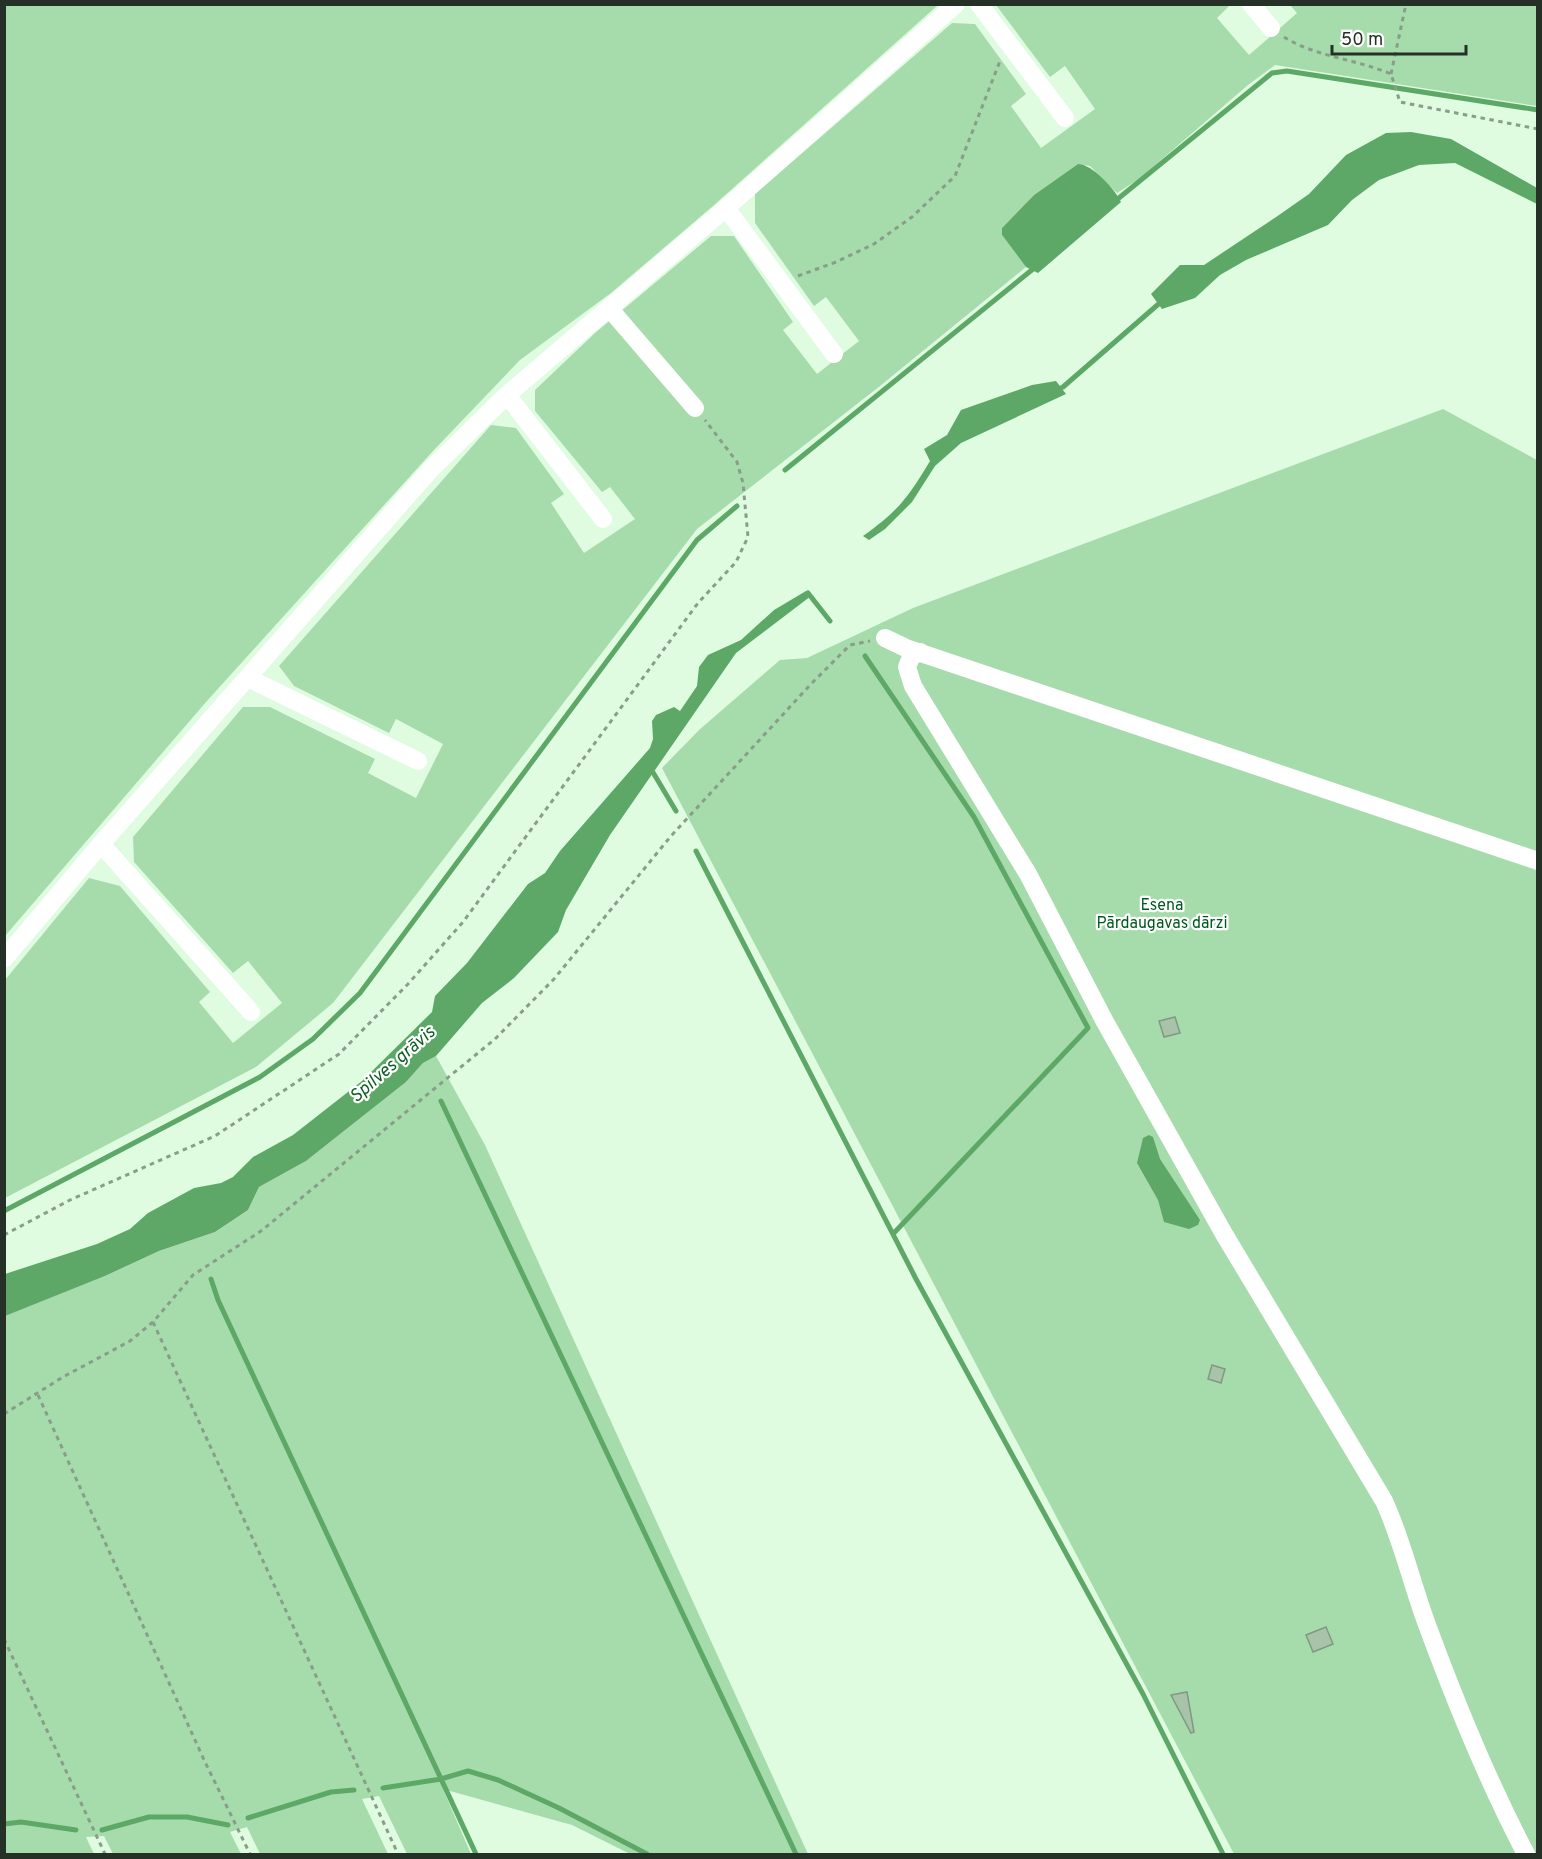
<svg xmlns="http://www.w3.org/2000/svg" width="1542" height="1859" font-family="Overpass,sans-serif">
<style>
.green{fill:#a6dcab}
.water{fill:#5da867}
.lines{fill:none;stroke-linecap:round;stroke-linejoin:round}
.stream{stroke:#5da867;stroke-width:5}
.building{fill:#a8c3aa;stroke:#7f9a81;stroke-width:1.5}
.path{stroke:#899d8a;stroke-width:3;stroke-dasharray:4.5 4.5;stroke-linecap:butt}
.minor{stroke:#fff;stroke-width:18}
.labels{text-anchor:middle;dominant-baseline:central;stroke-width:4.5;stroke-linejoin:round;paint-order:stroke}
.park-label{font-size:16px;fill:#00591d;stroke:#fff}
.water-label{font-size:18px;font-style:italic;fill:#0b5f22;stroke:#fff}
</style>
<rect width="100%" height="100%" fill="#dffce1"/>
<path class="green" d="M5,4h933v1l-225,201 -102,87 -91,67 -87,91 -227,251 -201,234z
M996,5h234l-13,13 32,37 48,-42 -7,-8h247v101l-262,-41 -27,20 -109,94 -22,14 -27,-27 -12,-2 -44,31 -32,33v7l24,32 -146,119 -183,143 -364,474 -77,64 -251,131v-218l84,-102 31,8 90,106 -11,10 34,41 49,-40 -34,-42 -15,12 -99,-111 -1,-25 110,-130h27l105,52 -7,14 48,25 27,-54 -47,-25 -7,14 -95,-47 -15,-20 212,-241 25,3 48,66 -13,9 33,50 51,-34 -25,-32 -8,5 -67,-81v-21l60,-57 116,-97h23l59,86 -10,8 34,44 42,-33 -33,-44 -12,9 -59,-83v-29l197,-171 23,1 51,70 -15,12 30,42 54,-39 -30,-43 -15,11z
M1443,409l94,51v1394h-303l-572,-1086 37,-38 81,-70 27,-2 106,-50z
M436,1056l49,89 323,709h-178l-58,-29 -129,-36 28,65h-64l-28,-58 -17,3 26,55h-128l-13,-27 -17,5 11,22h-128l-9,-18 -18,1 8,17h-89l-1,-538 101,-40 54,-25 56,-19 33,-22 11,-23 47,-26 100,-79 17,-19z"/>
<path class="water" d="M1411,132l40,7 86,49v16l-82,-41 -36,2 -40,15 -27,20 -24,25 -82,35 -26,15 -25,23 -33,11 -11,-15 29,-29h24l75,-50 30,-21 37,-39 40,-22z
M1078,164c14,0 37,25 43,38l-83,71 -12,-6 -24,-32v-7l32,-33z
M1056,381l10,13 -105,49 -26,23 -23,36 -27,27 -16,11 -6,-4c35,-25 45,-38 67,-75l-6,-12 23,-14 14,-25 71,-25z
M806,591l5,5 -75,57 -126,182 -44,75 -8,22 -44,46 -32,25 -46,53 -13,7 -17,19 -100,79 -47,26 -11,23 -33,22 -56,19 -54,25 -100,40v-42l92,-30 33,-15 18,-16 46,-25 27,-5 12,-6 20,-20 40,-22 69,-54 70,-69 3,-16 32,-33 61,-79 17,-11 15,-22 90,-103 3,-9 -1,-18 4,-6 18,-8 6,4 17,-25 2,-19 9,-12 33,-15 33,-30z
M1149,1135l4,2 7,22 40,61 -2,5 -9,4 -25,-7 -6,-22 -21,-37 6,-25z"/>
<g class="lines">
<path class="stream" d="M1114,202l158,-129 15,-2 251,39
M1054,391l9,-4 99,-86
M785,470l253,-205
M806,595l2,-2 22,28
M865,656l109,161 114,211 -195,206
M651,769l25,42
M696,851l220,428 227,415 80,160
M441,1101l355,753
M4,1211l256,-134 53,-38 47,-46 337,-453 40,-34
M211,1279l7,21 258,554
M383,1788l58,-9 27,-8 30,9 61,28 88,46
M248,1818l83,-26 23,-2
M4,1824l17,-2 55,8
M102,1830l47,-13h38l41,8"/>
</g>
<path class="building" d="M1175,1017l5,16 -16,4 -5,-16z
M1212,1365l13,4 -4,14 -13,-4z
M1326,1627l7,17 -20,8 -7,-17z
M1187,1692l7,40 -3,1 -20,-38z"/>
<g class="lines">
<path class="path" d="M1284,37c32,20 72,22 107,37l9,28 138,27
M1391,74l15,-70
M798,276l38,-14 38,-18 38,-27 43,-41 45,-115
M4,1235l66,-35 145,-64 124,-82 69,-70 55,-62 235,-319 38,-41 12,-25 -5,-54 -6,-21 -32,-42
M153,1322l245,532
M38,1395l167,367 45,92
M4,1414l59,-37 67,-36 23,-19 40,-47 68,-44 234,-192 59,-60 117,-143 140,-152 39,-39 20,-4
M4,1639l101,215"/>
<path class="minor" d="M979,4l86,114
M1251,4l20,24
M726,208l108,146
M609,308l86,100
M507,395l96,124
M885,638l21,10 632,213
M920,652l-9,5 -4,10 6,19 115,188 76,146 120,214 160,267c18,39 27,80 42,121 29,79 61,158 100,232
M248,678l170,83
M101,844l150,168
M4,959l97,-115 330,-375 76,-74 219,-187 230,-204"/>
</g>
<g class="labels">
<g class="park-label">
<text x="1162" y="906">Esena<tspan x="1162" dy="18">Pārdaugavas dārzi</tspan></text>
</g>
<g class="water-label">
<text transform="translate(393 1065) rotate(-41)">Spilves grāvis</text>
</g>
</g>
<rect width="1542" height="1859" fill="none" stroke="#253026" stroke-width="12"/>
<path d="M1332 45v9h134v-9" fill="none" stroke="#253026" stroke-width="3"/>
<text x="1341" y="45" font-size="18" fill="#253026" stroke="#ffffff" stroke-width="4.5" paint-order="stroke">50 m</text>
</svg>
